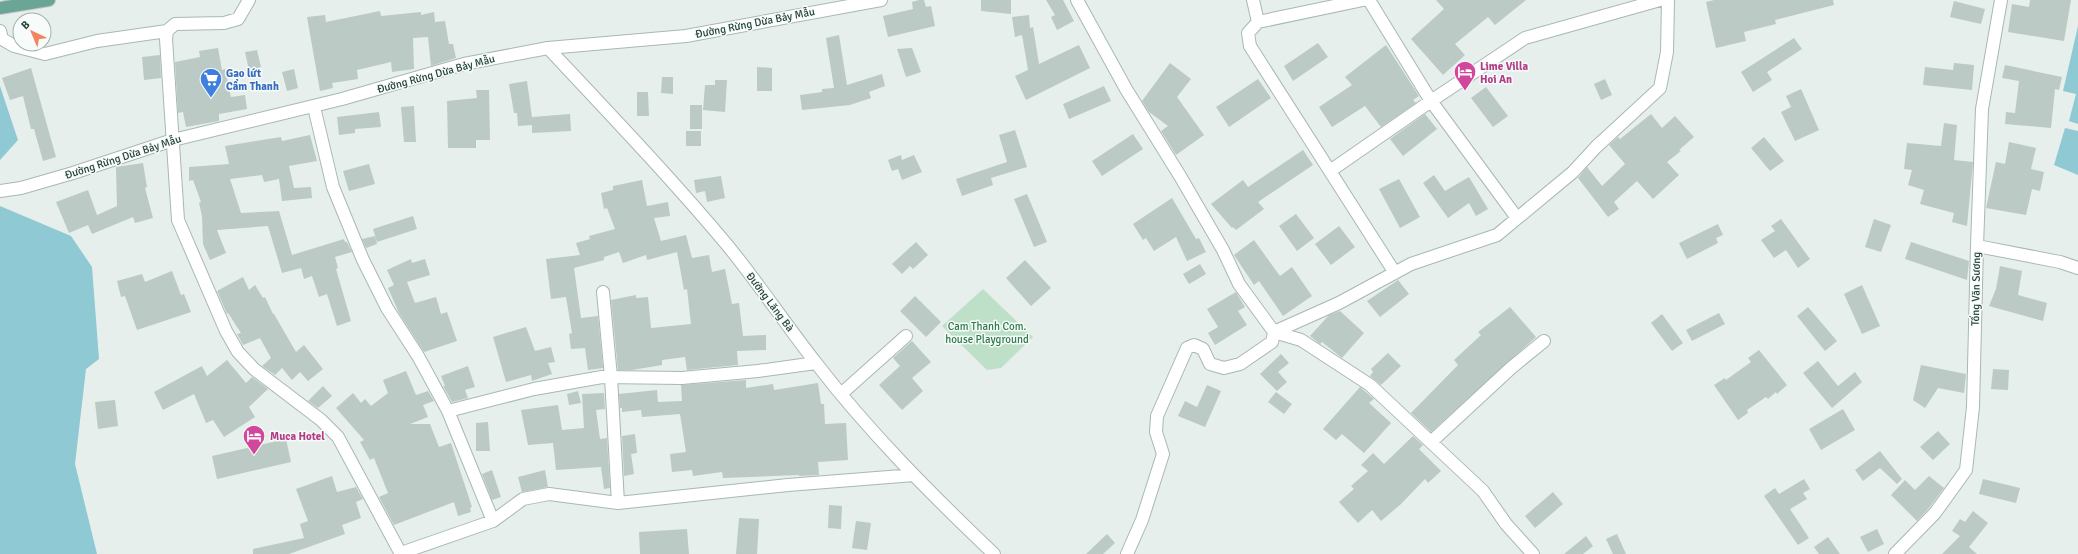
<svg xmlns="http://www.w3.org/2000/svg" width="2078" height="554" font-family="Signika,sans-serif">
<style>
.green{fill:#bfe0c8}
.water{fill:#8ec9d4}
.building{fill:#bbcac4}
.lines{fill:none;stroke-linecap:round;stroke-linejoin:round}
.minor-casing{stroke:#a8b8b2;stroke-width:14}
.tertiary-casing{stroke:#a8b8b2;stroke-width:14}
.primary-casing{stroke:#c2cac8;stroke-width:14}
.minor{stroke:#fff;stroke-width:12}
.tertiary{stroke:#fff;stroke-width:12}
.primary{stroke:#6aa596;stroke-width:12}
.labels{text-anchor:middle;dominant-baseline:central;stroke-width:3;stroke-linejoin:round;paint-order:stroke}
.street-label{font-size:11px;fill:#24423a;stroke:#f7fbf9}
.hotel-label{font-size:11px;font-weight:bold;fill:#b23c85;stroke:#f7fbf9;text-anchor:start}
.shop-label{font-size:11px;font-weight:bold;fill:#366cbe;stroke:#f7fbf9;text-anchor:start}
.park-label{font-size:11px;fill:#2d7a4b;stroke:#f7fbf9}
</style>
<rect width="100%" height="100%" fill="#e6efeb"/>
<path class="green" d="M983,289l50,48 -32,31 -14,2 -45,-44z"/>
<path class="water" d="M2078,26v98l-9,-3 7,-27 -13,-3z
M0,86l18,54 -18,20z
M2065,128l13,3v44l-24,-10z
M0,206l71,30 21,31 7,92 -13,10 -11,95 22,90h-97z"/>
<path class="building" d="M919,0h5l2,7 5,-1 4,20 -47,11 -5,-21 30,-7 -1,-7z
M981,0h30v14l-30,-3z
M1046,0h17l11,21 -17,9 -6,-13 4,-2z
M1436,0h90l-31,25 -7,-8 -33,27 10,11 -22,20 -32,-36 33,-30z
M1714,0h119l1,5 -59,15 1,4 -32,8 2,9 -30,7 -10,-46z
M2030,0h41l-7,41 -56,-9 4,-28 17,3z
M1954,1l31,8 -4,15 -31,-7z
M380,11l1,5 40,-4v3l13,-3 1,10 10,-1 4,23h4l3,14 -25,8 -3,-29 -15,1 1,31 -22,3 -1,-10 -34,8 1,9 -26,4 1,5 -13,3 -13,-74 18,-2 1,7z
M1029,15l1,13 3,-1 6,37 40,-19 11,23 -64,32 -11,-24 13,-6 -6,-35 -7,2 -3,-20z
M839,35l8,50 35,-11 3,12 -16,6 2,6 -21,7 -48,5 -2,-15 22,-3v-3l12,-1 -8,-50z
M1794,38l8,11 -35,23 5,8 -19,12 -12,-20z
M1318,43l10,14 -35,24 -9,-15z
M1386,45l33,51 -6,4 3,3 -35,24 -16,-21 -33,21 -13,-20 33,-22 -7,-8z
M218,48l4,22 3,-1 6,28 14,-2 2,14 -28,5v7l-33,6 -3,-15 -5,1 -3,-51 25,-5 -1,-6z
M912,48l9,24 -15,5 -9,-28z
M257,50l4,17 -12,3 -4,-18z
M160,55l1,23 -17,2 -2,-23z
M1170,63l21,16 -14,18 27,38 -28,20 -15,-24 7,-5 -19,-14 -7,-11z
M1954,63l20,2 -2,25 -49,-5 2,-18 28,3z
M2005,65l57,12 -3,13 -4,-1 -4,39 -46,-4 1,-12 9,1 4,-32 -17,-3z
M757,67l15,1v23h-15z
M31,68l25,89 -13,4 -9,-32h-3l-8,-33 -13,4 -8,-22z
M294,69l4,19 -11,3 -5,-19z
M662,77h11v17l-12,-1z
M1258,79l13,19 -42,29 -13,-20z
M1605,79l7,16 -11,5 -7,-16z
M715,80h12l-2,32 -22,-2 2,-25h10z
M527,81l5,36 38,-3 1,17 -39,2v-8l-14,1 -1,-13h-3l-5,-29z
M1104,86l7,15 -42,18 -6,-15z
M1486,87l22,29 -15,11 -22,-29z
M1801,89l18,41 -24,11 -14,-29 10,-5 -5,-11z
M476,90h13l1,50h-14v8h-28l-1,-47 30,-3z
M637,92h11l1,24h-12z
M690,105h12v24h-12z
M414,106l2,36h-12l-3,-35z
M379,112l2,15 -26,2v4l-16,2 -2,-18z
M1425,114l12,15 -34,27 -13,-17z
M1651,114l11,14 13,-12 19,21 -15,13 2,1 -14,11 12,13 -26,24 -16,-18 -23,21 5,7 -11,8 -30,-39 9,-11 15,19 23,-22 -16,-19 9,-8 2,2z
M1944,123l13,2 -3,35 19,2 -6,64 -15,-4 2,-9 -34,-9 4,-14 -16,-5 4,-15 -8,-1 3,-26 34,3z
M1015,130l12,37 -36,11 2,7 -31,11 -6,-17 51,-17 -8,-27z
M686,131h15v15h-15z
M1133,134l10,15 -41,27 -10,-15z
M310,135l7,26 -28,5 5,22 17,-1 1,11 -30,3 -3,-22 -15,3 -2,-7 -32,4 11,34 38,-2 13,44 52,-16 1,3h2l5,10 -17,5 3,11 -2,1 15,52 -14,5 -10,-32 -8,3 -7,-21 -8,3 -3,-11 -19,5 -14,-47 -51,4 9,23 -16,7 -7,-16 -1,-28 -3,-13 2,-1 -8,-22 -4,1v-14l40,-3 -4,-18 56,-9 1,4z
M1764,137l20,24 -14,10 -19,-23z
M2009,142l27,6 -5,21 13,3 -4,19 -8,-2 -6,26 -40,-7 10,-46 9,2z
M1303,150l10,15 -55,37 6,7 -28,21 -3,-3 -1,1 -21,-24 32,-24 5,7z
M901,155l1,5 12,-5 8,17 -20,8 -4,-11 -6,2 -4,-11z
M143,163l4,24 -2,1 8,30 -18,5 -2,-6 -41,17 -4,-9 -19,8 -13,-31 32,-12 9,25 20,-9 -1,-39z
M369,164l6,20 -26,7 -6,-20z
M1434,175l11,16 24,-14 19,32 -12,7 -7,-13 -21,15 -25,-35z
M721,176l4,22 -18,4 -2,-11 -9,2 -2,-13z
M1399,179l21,38 -20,11 -21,-39z
M642,180l5,26 21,-4 2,14 -16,2 7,23 25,-6 6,23 17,-3 3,17 13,-3 7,35 7,-1 4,33 23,-1v15l-29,1 1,14 -51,5 -2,-13 -23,3v5l-30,5h-14l-7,-70 25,-5v3l12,-1 3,31 40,-4 -4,-35 -3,1 -7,-38 -30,8 -1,-5 -23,8 -4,-11 -15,5v3l-30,8 7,50 17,-2 5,52 -15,2 -3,-22 -14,1 -2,-15 3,-1 -6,-36 -15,2 -5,-40 34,-4 -4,-12 14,-4 -1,-3 26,-7 -8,-21 -3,1 -3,-16 12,-3v-4z
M1027,194l20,48 -13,5 -20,-48z
M1172,198l24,41 3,-1 7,14 -19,9 -11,-24 -22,14 -8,-13 -3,2 -10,-16z
M1296,214l18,24 -17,13 -18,-25z
M413,216l4,13 -40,13 -4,-13z
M1781,219l29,40 -12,9 -12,-18 -12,8 -13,-18 14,-9 -4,-5z
M1874,219l17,6 -10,27 -16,-5z
M1718,224l5,11 -7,3 2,5 -31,16 -8,-16z
M1339,226l16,21 -24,18 -16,-21z
M375,236l2,8 -11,4 -4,-9z
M1254,240l26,36 12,-9 20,29 -29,20 -24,-35 -5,4 -20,-30z
M916,242l12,13 -15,14 -3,-3 -8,8 -10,-10z
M1911,242l58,19 -2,19 -62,-21z
M411,259l1,4 13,-4 5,16 -23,7 8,21 21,-6 5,17 6,-2 10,29 -33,11 -25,-39 -11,-25 6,-3 -7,-15z
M1025,260l26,28 -20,18 -25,-28z
M1200,264l6,10 -17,10 -6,-10z
M2000,266l22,5 -4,24 29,8 -4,18 -54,-15 7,-17z
M172,271l9,24 3,-1 7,18 -54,18 -12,-34 -4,1 -4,-16 25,-7 3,8z
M243,277l6,13 6,-5 8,13 2,-1 8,17h1l22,38 8,-7 19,24 -15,12 -8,-9 -8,8 -10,-12 -7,7 -13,-9 9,-8 -11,-20 -17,7 -6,-11 4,-1 -13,-20 -1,1 -10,-23z
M1398,280l11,14 -29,23 -13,-16z
M1862,285l18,41 -18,8 -18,-40z
M1236,292l9,15 -7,4 9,14 -32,20 -7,-12 10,-6 -11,-18z
M915,296l26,26 -15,15 -26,-26z
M1510,307l26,30 -105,95 -20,-19 47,-48 -4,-5 27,-25 -3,-3z
M1808,307l29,34 -12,10 -28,-35z
M1340,311l24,22 -22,25 -20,-16 -2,2 -10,-8 19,-21z
M1719,313l6,11 -33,17 -6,-11z
M1662,314l21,29 -11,8 -21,-28z
M526,327l9,24 16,-4 4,15 -7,1 4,11 -20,7 -1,-6 -25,7 -13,-45z
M912,341l19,21 -19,16 11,13 -21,19 -23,-25 21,-19 -7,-8z
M1759,350l28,35 -10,9 -1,-2 -8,7 -2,-2 -19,13 1,3 -10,7 -24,-35 11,-7 1,2 25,-18 -3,-4z
M1388,353l13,13 -20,19 -11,-9 3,-4 -2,-3z
M1281,354l8,9 -11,9 9,10 -10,9 -17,-17z
M227,360l19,23 6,-6 16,12 -19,18 6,10 -31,20 -11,-17 -7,3 -12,-29 -31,16 -9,-18 48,-26 5,10z
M1818,361l20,25 17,-14 7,10 -30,26 -29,-35z
M1921,365l45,9 -2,19 -26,-5 -13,20 -12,-8z
M468,366l7,21 -10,3 3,8 -16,4 -9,-16h2l-4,-10z
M1993,369l16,1 -1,20 -17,-1z
M406,371l10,24 12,-4 6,10 -11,4 5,12 -18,7h20l9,23 12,-4 21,64 -2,1 1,4 -13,4 -4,-14 -60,23 -15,-28 9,-4 -14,-35 -4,2 -10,-18 4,-2 -28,-32 17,-15 8,10 4,-4 6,7 17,-13 -5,-13z
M746,380v8l27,-4 1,6 44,-7 3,21h3l1,20 21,-1 2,37 -30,2 1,13 -20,1v-1l-76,3 -1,-6 -29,4 -1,-6 -20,2 -2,-18 16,-2 -6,-38 -38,3 -1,-7 -19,2v-4h-2l-1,-14 38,-4 1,12 24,-1 -1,-16z
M1207,385l14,6 -16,36 -27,-11 7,-15 12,6z
M323,386l9,10 -14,12 -10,-7z
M1360,387l14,12 -5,4 22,20 -27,30 -22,-19 -6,6 -13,-11z
M578,391l3,12 -12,2 -2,-11z
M1276,392l16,12 -8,10 -16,-12z
M604,393l1,16 -9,1 4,29 7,-1 3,50 -6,1 -3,-22 -45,3 -3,-27 -25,2 -7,-35 37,-5 4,25 22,-2 -2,-34z
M115,400l3,26 -20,3 -3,-27z
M1843,409l12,21 -34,20 -12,-21z
M488,422l2,29h-14v-28z
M1938,431l12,13 -17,16 -13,-13z
M635,434l2,19 -6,1 3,20 -10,2 -2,-40z
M1413,436l10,9 -4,4 22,22 -13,12 -3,-4 -24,25 -20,17 -9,-11 -14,13 -19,-21 15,-13 -3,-3 17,-15 -7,-6 12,-12 11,11z
M286,439l5,23 -74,17 -5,-23z
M1880,451l22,28 -5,5 -17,-16 -17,13 -8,-11z
M492,470l9,27 -9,3 -10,-26z
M545,470l3,17 -26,5 -4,-15z
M332,476l5,16 19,-5 7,12 -7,3 5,16 -19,7 3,9 -56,20h-36v-5l51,-11 -4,-14 8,-3 -12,-32z
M1929,476l15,12 -15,20 -12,13 -26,-26 14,-15 10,10z
M1804,479l6,10 -7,4 4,6 -17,10 19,29 -11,7 -34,-49 11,-8 4,6z
M1983,479l37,9 -4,15 -37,-9z
M1553,492l10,12 -28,24 -10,-12z
M829,505l13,1 -1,23 -13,-1z
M1973,511l15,12 -19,24 8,7h-35l18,-18 -8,-5 8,-12 5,3z
M739,518l20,1 -2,35h-21z
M856,521l15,2 -4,27 -15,-2z
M687,529l2,25h-49l-1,-22z
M1877,529l7,15 -16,8 -8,-15z
M1107,534l8,9 -12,11h-17z
M1617,534l9,20h-13l-7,-15z
M1586,536l7,10 -10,8h-19z
M1828,537l12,17h-21l-5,-7z"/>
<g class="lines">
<g class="minor-casing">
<path id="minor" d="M249,0l-11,19 -14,4 -49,1 -8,7 -1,8 12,181 48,111 12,21 16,17 67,51 17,17 63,117
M1077,0l49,89 54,87 43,74 16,34 35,48 27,8 69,45 113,106 23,33 27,30
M1253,0l5,22
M1363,0l-105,22 -10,11 2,13 145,227
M1369,0l62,101 86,117
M0,31l2,8 12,7 31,8 52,-13 70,-10
M548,48c61,65 123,130 180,198 31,38 58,79 88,117 53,69 115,131 178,191
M314,107l19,80 30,73 24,48 31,48 30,55 45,110
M1330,171l101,-70 94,-63 135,-38
M1977,246l83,16 18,6
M603,292l8,85 7,126
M841,394l65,-58
M448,411l86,-22 68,-12 80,1 76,-7 58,-8
M1431,442l80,-74 33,-27
M401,553l92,-32 30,-22 26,-5 69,9 170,-18 126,-10
M1127,554l15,-34 21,-66 -7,-22 1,-16 30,-68 7,-3 9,4 7,15 14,4 16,-4 32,-22 2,-10 65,-29 72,-39 86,-29 76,-63 23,-25 64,-59 7,-36 1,-52"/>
</g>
<g class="tertiary-casing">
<path id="tertiary" d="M0,191l21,-3 52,-15 100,-33 169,-41 122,-35 84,-16 138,-12 195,-36
M1895,554l40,-41 31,-43 7,-63 4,-161 5,-137 19,-109"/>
</g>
<g class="primary-casing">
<path id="primary" d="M0,8l49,-8"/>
</g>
<use href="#minor" class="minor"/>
<use href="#tertiary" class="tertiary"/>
<use href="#primary" class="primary"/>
</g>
<defs>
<g id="hotel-pin" transform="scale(1.15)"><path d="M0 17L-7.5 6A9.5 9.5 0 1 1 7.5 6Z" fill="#d1479c" stroke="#f7fbf9"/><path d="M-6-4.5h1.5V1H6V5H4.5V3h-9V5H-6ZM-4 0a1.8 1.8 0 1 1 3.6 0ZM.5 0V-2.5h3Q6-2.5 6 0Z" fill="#fff"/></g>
<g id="supermarket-pin" transform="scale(1.15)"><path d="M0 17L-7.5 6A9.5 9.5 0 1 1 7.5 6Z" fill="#3f7fe0" stroke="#f7fbf9"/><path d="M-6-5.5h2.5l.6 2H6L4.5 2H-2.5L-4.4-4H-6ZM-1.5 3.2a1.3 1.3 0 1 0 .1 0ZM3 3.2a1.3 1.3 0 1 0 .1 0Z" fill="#fff"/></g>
</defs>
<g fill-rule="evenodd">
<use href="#hotel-pin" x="1465" y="72"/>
<use href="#supermarket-pin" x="211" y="79"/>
<use href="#hotel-pin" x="254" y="436"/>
</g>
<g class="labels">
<g class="street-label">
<text transform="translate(755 23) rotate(-11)">Đường Rừng Dừa Bảy Mẫu</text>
<text transform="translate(436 74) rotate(-15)">Đường Rừng Dừa Bảy Mẫu</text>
<text transform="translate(123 157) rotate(-18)">Đường Rừng Dừa Bảy Mẫu</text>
<text transform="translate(1976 289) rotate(-89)">Tống Văn Sương</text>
<text transform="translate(770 302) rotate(53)">Đường Lăng Bà</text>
</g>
<g class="hotel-label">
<text x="1480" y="66">Lime Villa<tspan x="1480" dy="13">Hoi An</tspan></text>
<text x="270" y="436">Muca Hotel</text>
</g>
<g class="shop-label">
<text x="226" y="73">Gạo lứt<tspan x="226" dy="13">Cẩm Thanh</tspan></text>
</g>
<g class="park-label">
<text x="987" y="326">Cam Thanh Com.<tspan x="987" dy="13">house Playground</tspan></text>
</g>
</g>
<g transform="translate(32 32) rotate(316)"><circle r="19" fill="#f7fbf9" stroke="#a3b1ad"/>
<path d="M0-3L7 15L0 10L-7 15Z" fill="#f4845f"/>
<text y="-6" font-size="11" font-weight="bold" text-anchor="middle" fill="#24423a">B</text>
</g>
</svg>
